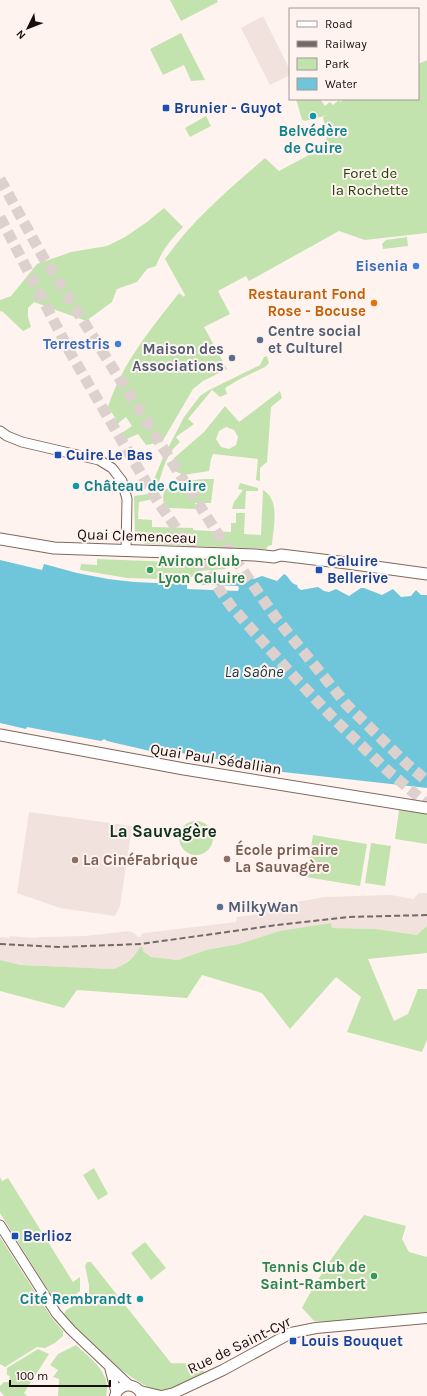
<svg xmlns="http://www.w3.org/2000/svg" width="427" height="1396" font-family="Karla,sans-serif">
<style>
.built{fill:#f1e2dd}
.green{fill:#c3e3ae;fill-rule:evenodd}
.water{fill:#6fc5da}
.pier{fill:#fff3ef}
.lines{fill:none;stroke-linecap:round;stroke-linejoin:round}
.trunk-tunnel{stroke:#dcd1cd;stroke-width:11;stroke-dasharray:11 5.5;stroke-linecap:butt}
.tertiary-casing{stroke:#80675d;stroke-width:11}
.secondary-casing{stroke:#80675d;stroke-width:12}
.primary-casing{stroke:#80675d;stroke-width:13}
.tertiary{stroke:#fff;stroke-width:9}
.secondary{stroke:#fff;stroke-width:10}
.primary{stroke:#fff;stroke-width:11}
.rail{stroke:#746966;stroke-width:2;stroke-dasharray:6 3;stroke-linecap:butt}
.transit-dot{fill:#1a4fb4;stroke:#fff3ef;stroke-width:1.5}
.culture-dot{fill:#0f9aa8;stroke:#fff3ef;stroke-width:1.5}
.shop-dot{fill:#3f7fe0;stroke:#fff3ef;stroke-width:1.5}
.food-dot{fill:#e8710a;stroke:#fff3ef;stroke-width:1.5}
.service-dot{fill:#5c6f8a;stroke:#fff3ef;stroke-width:1.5}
.leisure-dot{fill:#2e9e5b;stroke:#fff3ef;stroke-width:1.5}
.education-dot{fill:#8d6e63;stroke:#fff3ef;stroke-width:1.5}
.labels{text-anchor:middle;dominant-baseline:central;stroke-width:4;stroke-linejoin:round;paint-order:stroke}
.transit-label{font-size:15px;font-weight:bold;fill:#164399;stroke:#fff3ef;text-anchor:start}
.culture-label{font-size:15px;font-weight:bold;fill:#0d838f;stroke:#fff3ef}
.park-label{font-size:15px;fill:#1f3e00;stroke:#fff3ef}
.shop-label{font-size:15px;font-weight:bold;fill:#366cbe;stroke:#fff3ef;text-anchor:end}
.food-label{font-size:15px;font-weight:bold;fill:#c56008;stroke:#fff3ef;text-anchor:end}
.service-label{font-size:15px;font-weight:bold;fill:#4e5e75;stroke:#fff3ef;text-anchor:start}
.street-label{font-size:15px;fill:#180e0b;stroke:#fff3ef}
.leisure-label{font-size:15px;font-weight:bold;fill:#27864d;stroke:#fff3ef;text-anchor:start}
.education-label{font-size:15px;font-weight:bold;fill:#785e54;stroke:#fff3ef;text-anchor:start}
.water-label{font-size:16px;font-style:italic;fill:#113a43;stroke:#fff3ef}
.quarter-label{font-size:17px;font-weight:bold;fill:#0c331c;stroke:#fff3ef}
</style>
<rect width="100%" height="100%" fill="#fff3ef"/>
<path class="built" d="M263,16l27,54v5l-20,10 -29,-57z
M29,812l103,14 -12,80 -5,10 -55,-8 -43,-15z
M419,893h8v33l-9,9 -42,-6 -44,-1 -1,-5 -69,14 -23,7 -33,6 -28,10 -27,-3 -7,-5 -2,-4 -9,9 -15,11 -5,1 -92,-4 -21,-5v-23l10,1v-2l25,2 6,-1 44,-1 44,-5 5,2 4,4h3l1,-3 2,-1 92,-11 1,-5 23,-3 8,-6 22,-5 35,-6 32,-1 34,-1 22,4z"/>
<path class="green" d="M170,0h47l1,2 -37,19z
M181,33l24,47 -14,1 -7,-16 -21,10 -13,-26z
M427,60v173l-62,7 -26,-9 -90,50 -3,-5 -28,15 12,23 -26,13 23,42 -24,12 -10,8 -31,53 -16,3 -8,-11 -16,7 -3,-6 13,-9 -6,-9 -10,8 -3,-4 3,-2 -8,-12c14,-44 43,-78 71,-114l5,4 1,-2 -20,-36c27,-39 65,-71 100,-101l14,13 30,-16 8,-1 7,-5 3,-13 -4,-19 5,-2 -23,6 -3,-1 -6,-21h24l5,7 5,-4 3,3 6,-5 1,2 4,-3h74v-35z
M206,116l5,10 -21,11 -5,-9z
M164,208l19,19c-12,12 -21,23 -27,39l-9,3 -10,13 -20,7 -5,13 -26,19 -52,-19 -6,6v9l3,10 -8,4 -20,-19 -3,-1v-11l11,-4 26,-32 34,-12 36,-6 18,-9 22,-15z
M407,237l1,9 -25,3 -1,-5 4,-4z
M267,356l2,7 -4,4 -25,12 -15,9 2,6 -7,3 -8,-7 -24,29 6,5 -18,13 4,5c-18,15 -18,38 -27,57l-14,3 -1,17 14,1v7l41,1v2l38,2v-9h5v-10h9l-1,21 17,1 2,-45c18,10 10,39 9,55l-4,1 -2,3 -121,-5 -10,-10 -1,-38 14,-2 18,-44h1l17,-33 16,-21 9,-6 51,-25 4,-8z
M280,391l2,7 -11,9 -4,55 -7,6v13l-4,-1 2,-21 -45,-5 -2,5 -2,12 -26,4 -8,-4 -3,-6 2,-7 30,-26 21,-26 14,16zM226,427l8,3 4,7 -2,8 -7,4 -8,-2 -5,-8 3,-8z
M204,479h10l-3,24h-16v6l-26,-1 -5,-4c-7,-24 25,-23 40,-25z
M240,483l18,5v3h-12l-1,18h-13l2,-7 9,-12 -5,-1z
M97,559l129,5v5l-27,2 -11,9 -61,-2 -47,-8 1,-6 16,1z
M399,810l28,4v30l-32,-5z
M179 838a17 17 0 1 1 34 0a17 17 0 1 1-34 0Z
M313,835l54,9 -7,42 -54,-9z
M371,843l20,3 -6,40 -20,-3z
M331,923l1,5 44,1 41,6 10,-9v27l-59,6 26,62 14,-7 10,-25h9v51l-5,12 -75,-20 14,-35 -25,-20 -46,52 -28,-36 -60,-18 -15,23 -110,-8 -13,18 -64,-17v-31l21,5 92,4c9,-2 23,-12 26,-21l3,-1 2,5 7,5 27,3 28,-10 33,-6 41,-13z
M94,1168l14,26 -10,6 -15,-25z
M0,1177l2,4 6,-3 65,104 7,-5v14l-18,14h-3l-3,-2 -56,-90z
M364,1215l42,11 -4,13 7,13 18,5v57l-98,8 -15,-1 -12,-13c17,-33 39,-64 62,-93z
M0,1237l51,80 12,14v5l-8,7 -10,5 -8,-1 -32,20 -5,-3z
M145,1242l21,26 -15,12 -20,-27z
M87,1262h4l80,101c13,1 26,-3 34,10 -12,6 -33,18 -46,17 -25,-3 -80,-55 -95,-76l2,-4 13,-7 10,-9v-9l-4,-19z
M76,1345c15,14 36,28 30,51h-48l1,-17 -6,-2 5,-7 -8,-5 8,-11z
M38,1349l11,5 -25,39 3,3h-23l-4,-5v-5l4,-4h5l1,-6 -3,-1v-7z"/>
<path class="water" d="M0,560l42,10 2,-6 33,9 31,6 26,3 68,3v-11l41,-1 11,6 8,-3 15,5 7,-7c6,3 6,10 13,11l1,3 3,2 17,-3 6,4 5,1 7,-3 13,7 12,-8h3l18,7 11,-6 8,8 10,-1 5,-6 5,5h6v193l-162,-18v-3l-114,-19 -1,3 -43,-10 -3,-2 -3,2 -74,-14 -1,2 -26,-6z"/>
<path class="pier" d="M187,584l51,2 1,2 -1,3 -51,-2z"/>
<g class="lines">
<path class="trunk-tunnel" d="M0,179l43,78 115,183 63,99 55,79 70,86 61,60 20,17
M0,217l71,137 75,128 14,23 71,101 56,63 47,50 54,52 39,33"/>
<g class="tertiary-casing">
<path id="tertiary" d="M0,431l7,5 15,6 77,18 13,8 10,13 5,18 -1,52
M0,1225l56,88 15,17 58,55
M110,1369l6,23"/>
</g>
<g class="secondary-casing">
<path id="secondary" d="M140,1391l21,5
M115,1396c5,-14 22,-14 27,0
M162,1396l12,-3 49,-23 68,-37 25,-5 111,-10"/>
</g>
<g class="primary-casing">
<path id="primary" d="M0,539l54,9 201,7 19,2 7,-2 66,8 80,11
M0,735l184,34 243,39"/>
</g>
<use href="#tertiary" class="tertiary"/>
<use href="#secondary" class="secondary"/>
<use href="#primary" class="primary"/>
<path class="rail" d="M0,944l59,3 82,-3 136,-19 72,-8 78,-2"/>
</g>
<g class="transit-dot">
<rect x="162" y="104" width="8" height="8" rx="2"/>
<rect x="54" y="451" width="8" height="8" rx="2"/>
<rect x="315" y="566" width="8" height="8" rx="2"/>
<rect x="11" y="1232" width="8" height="8" rx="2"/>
<rect x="289" y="1337" width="8" height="8" rx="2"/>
</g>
<g class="culture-dot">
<circle cx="313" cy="116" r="4"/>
<circle cx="76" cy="486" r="4"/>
<circle cx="140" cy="1299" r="4"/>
</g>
<g class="shop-dot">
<circle cx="416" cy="266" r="4"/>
<circle cx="118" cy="344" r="4"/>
</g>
<circle class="food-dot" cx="374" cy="303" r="4"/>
<g class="service-dot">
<circle cx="260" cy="340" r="4"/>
<circle cx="232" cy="358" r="4"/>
<circle cx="220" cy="907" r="4"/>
</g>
<g class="leisure-dot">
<circle cx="150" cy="570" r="4"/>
<circle cx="374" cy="1276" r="4"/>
</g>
<g class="education-dot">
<circle cx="227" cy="859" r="4"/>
<circle cx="75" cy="860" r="4"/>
</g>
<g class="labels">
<g class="transit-label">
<text x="174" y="108">Brunier - Guyot</text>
<text x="66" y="455">Cuire Le Bas</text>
<text x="327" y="561">Caluire<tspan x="327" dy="17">Bellerive</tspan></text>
<text x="23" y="1236">Berlioz</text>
<text x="301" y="1341">Louis Bouquet</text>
</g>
<g class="culture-label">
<text x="313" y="131">Belvédère<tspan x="313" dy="17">de Cuire</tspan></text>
<text x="84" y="486" text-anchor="start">Château de Cuire</text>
<text x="132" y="1299" text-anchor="end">Cité Rembrandt</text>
</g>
<g class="park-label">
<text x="370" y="173">Foret de<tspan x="370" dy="17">la Rochette</tspan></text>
</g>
<g class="shop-label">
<text x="408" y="266">Eisenia</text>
<text x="110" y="344">Terrestris</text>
</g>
<g class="food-label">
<text x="366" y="294">Restaurant Fond<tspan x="366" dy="17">Rose - Bocuse</tspan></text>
</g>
<g class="service-label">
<text x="268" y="331">Centre social<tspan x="268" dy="17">et Culturel</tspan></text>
<text x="224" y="349" text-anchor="end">Maison des<tspan x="224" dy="17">Associations</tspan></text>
<text x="228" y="907">MilkyWan</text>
</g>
<g class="street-label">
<text transform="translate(137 536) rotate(2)">Quai Clemenceau</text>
<text transform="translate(216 759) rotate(9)">Quai Paul Sédallian</text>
<text transform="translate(239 1345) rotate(-26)">Rue de Saint-Cyr</text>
</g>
<g class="leisure-label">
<text x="158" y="561">Aviron Club<tspan x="158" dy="17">Lyon Caluire</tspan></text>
<text x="366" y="1267" text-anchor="end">Tennis Club de<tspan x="366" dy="17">Saint-Rambert</tspan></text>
</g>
<g class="education-label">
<text x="235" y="850">École primaire<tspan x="235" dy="17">La Sauvagère</tspan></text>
<text x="83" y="860">La CinéFabrique</text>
</g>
<g class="water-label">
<text x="254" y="671">La Saône</text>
</g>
<g class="quarter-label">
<text x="163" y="831">La Sauvagère</text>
</g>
</g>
<rect x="289" y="8" width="130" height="92" fill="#fff3ef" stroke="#a39794"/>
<rect x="297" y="21" width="20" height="6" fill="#ffffff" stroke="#a39794"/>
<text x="325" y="28" font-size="12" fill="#180e0b">Road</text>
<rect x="297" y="41" width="20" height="6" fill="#746966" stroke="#a39794"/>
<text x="325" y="48" font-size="12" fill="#180e0b">Railway</text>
<rect x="297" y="58" width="20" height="12" fill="#c3e3ae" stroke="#a39794"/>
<text x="325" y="68" font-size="12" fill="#180e0b">Park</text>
<rect x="297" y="78" width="20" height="12" fill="#6fc5da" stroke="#a39794"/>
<text x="325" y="88" font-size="12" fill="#180e0b">Water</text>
<g transform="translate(28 28) rotate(227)" stroke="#fff3ef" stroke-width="3" paint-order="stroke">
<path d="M0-3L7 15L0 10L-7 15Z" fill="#180e0b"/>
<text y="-6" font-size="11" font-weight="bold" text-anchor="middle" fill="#180e0b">N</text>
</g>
<path d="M10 1380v6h100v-6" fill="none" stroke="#180e0b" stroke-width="2"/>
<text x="16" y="1380" font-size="12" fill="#180e0b" stroke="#fff3ef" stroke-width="3" paint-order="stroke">100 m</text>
</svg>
